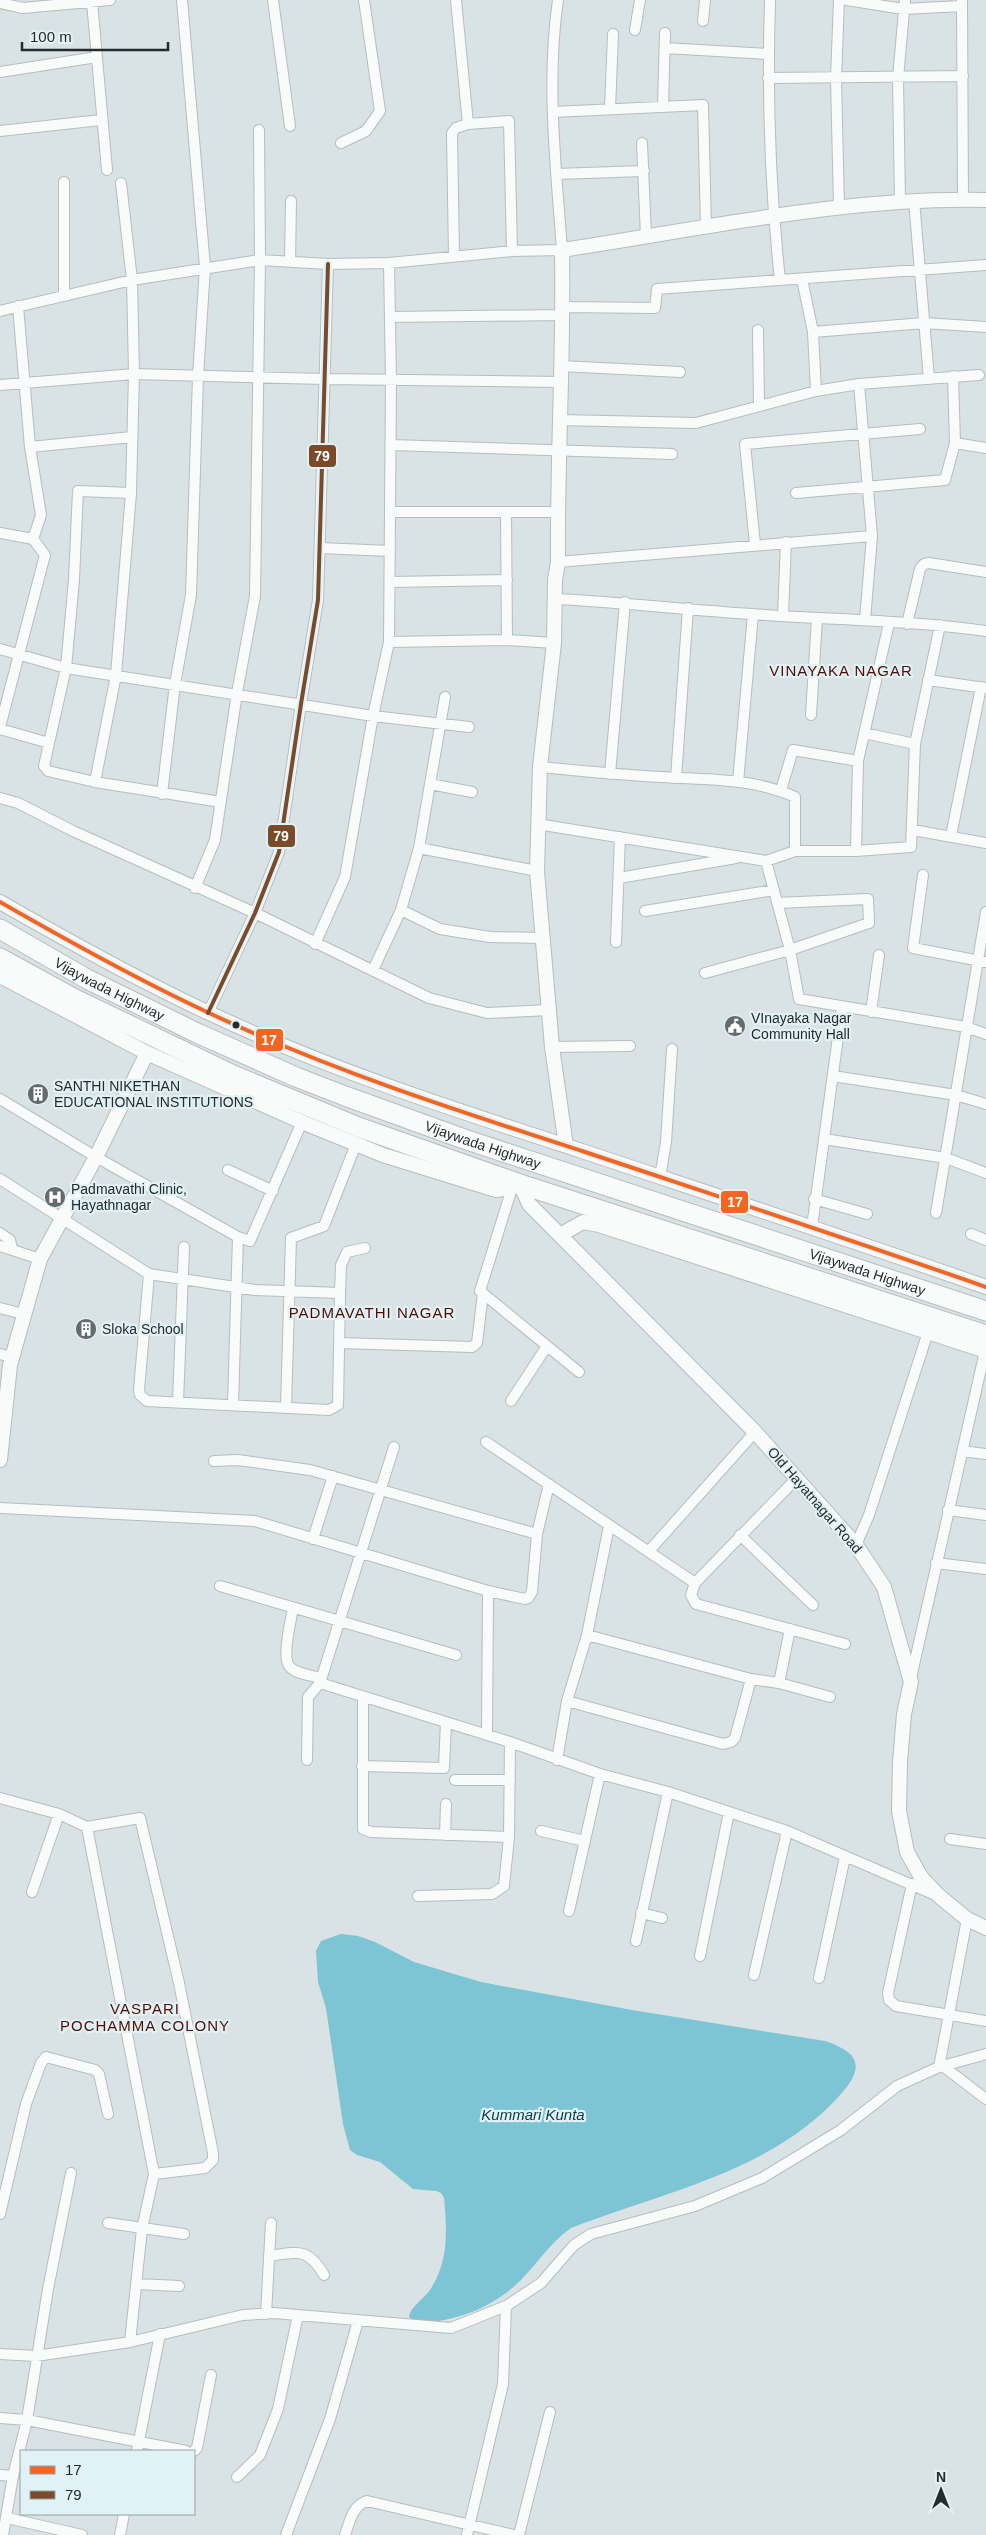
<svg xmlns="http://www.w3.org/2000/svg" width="986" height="2535" font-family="Arial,sans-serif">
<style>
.water{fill:#7dc5d4}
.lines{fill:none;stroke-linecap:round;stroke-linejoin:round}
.street-casing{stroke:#b6bdbf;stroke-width:12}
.secondary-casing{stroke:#b6bdbf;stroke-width:16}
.highway-casing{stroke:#b6bdbf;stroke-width:21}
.street{stroke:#f9fbfb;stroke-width:10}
.secondary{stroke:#f9fbfb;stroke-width:14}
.highway{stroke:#f9fbfb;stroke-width:19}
.bus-1-casing{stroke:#e1f2f6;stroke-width:8}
.bus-2-casing{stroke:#e1f2f6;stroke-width:8}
.bus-1{stroke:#f26522;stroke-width:4}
.bus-2{stroke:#7a4b2a;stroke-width:4}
.bus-dot{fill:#252b2d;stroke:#e1f2f6;stroke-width:2}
.labels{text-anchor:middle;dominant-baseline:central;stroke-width:4.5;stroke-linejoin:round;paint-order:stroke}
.street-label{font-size:14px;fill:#252b2d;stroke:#e1f2f6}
.poi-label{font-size:14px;fill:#252b2d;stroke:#e1f2f6;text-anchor:start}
.neighbourhood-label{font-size:15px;letter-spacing:1px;fill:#500e01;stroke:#e1f2f6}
.water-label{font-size:15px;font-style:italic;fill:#0b3a43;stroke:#e1f2f6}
.line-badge{stroke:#e1f2f6;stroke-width:2}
.badge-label{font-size:14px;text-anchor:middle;font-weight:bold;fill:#fff}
</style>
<rect width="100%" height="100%" fill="#d9e2e4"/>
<path class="water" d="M341,1934l17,2 17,6 39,20 67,20 151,28 193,31c26,9 42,20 21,47 -68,83 -181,103 -275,140 -26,18 -40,47 -65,65 -18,14 -45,25 -68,28 -8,1 -23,2 -29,-4 1,-10 15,-18 21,-27 19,-29 17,-59 14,-92l-3,-5 -5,-2 -23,-2 -33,-27 -23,-7 -7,-5 -7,-26 -17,-116 -8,-26 -2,-31 5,-10z"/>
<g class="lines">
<g class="street-casing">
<path id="street" d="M273,0l17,126
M456,0l12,124 41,-3 3,130
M770,0c-3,94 0,187 10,280
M847,0l56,9 59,-3
M962,0l1,200
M92,2l15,168
M0,3l23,5 87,-8
M703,21l2,-21
M635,30l5,-30
M665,48l103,6
M0,72l97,-15
M768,78l195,-2
M663,107l2,-74
M610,109l3,-75
M553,112l150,-7 3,121
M0,131l101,-11
M341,143l25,-12 14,-20 -16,-111
M642,143l4,94
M556,174l88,-3
M64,182v113
M914,200l15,179
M900,201l-2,-123 7,-78
M839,207l-3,-128 3,-79
M454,256l-2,-123 4,-5 12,-4
M290,261l1,-60
M802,279l11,53
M18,306l12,141 11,68 -8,24
M563,307l92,1 2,-19 329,-24
M0,311l132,-31 128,-20 68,4 61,-1 123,-12 50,-1c-6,-83 -16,-168 -4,-250
M390,317l173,-2
M758,330l1,76
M561,366l119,6
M859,384l13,152 -7,84
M0,385l134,-11 191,5 235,3
M816,391l-3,-59 111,-9 62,4
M559,420l137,3 120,-32 43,-7 120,-9
M955,443l31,5
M391,445l281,9
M30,447l102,-10
M796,493l149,-13 10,-37 -2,-67
M390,512h168
M506,512l1,128
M0,533l33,6 12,16 -45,172
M755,544l-10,-100 175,-15
M320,548l70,3
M558,562l314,-26
M390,582l117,-2
M556,599c65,3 130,11 196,15 78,6 156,6 234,17
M783,615l3,-73
M907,624l13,-55 4,-5 5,-1 57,9
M389,642l118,-2 47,3
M0,649l66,19 307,48 96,11
M928,680l58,8
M811,715l6,-97
M0,729l49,14 -5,23 4,5 47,11 126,20
M864,733l51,11
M49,743l17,-75 8,-88 4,-89 53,2
M540,767c41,4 81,8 122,10 45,3 92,1 133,20v54
M610,774l15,-172
M676,778l12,-170
M95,782l21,-107 15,-182 3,-119 -2,-94 -11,-97
M738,782l15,-168
M430,784l42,8
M781,790l12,-40 65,11
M162,794l13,-110 16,-89 7,-219 7,-109 -23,-267
M0,798l18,5 55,28 182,82 174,85 58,15 63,-3
M537,824l229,37 29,-10h61l55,-4 4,-103 25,-119
M913,830l73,13
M951,836l30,-149
M419,848l118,23
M856,851l2,-90 31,-138
M766,861l24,89 9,49 167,28 20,7
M923,875l-10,73 73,14
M619,878l117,-20
M195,888l20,-48 22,-147 18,-97 5,-336 -1,-130
M401,910l39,19 50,8 52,1
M645,911l129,-21
M616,942l4,-105
M315,944l30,-67 28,-161 16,-74 2,-261 -2,-118
M373,970l28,-60 18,-62 26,-151
M705,973l85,-23 79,-27 -1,-24 -91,4
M871,1012l8,-57
M208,1013l47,-100 24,-61 22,-148 17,-104 10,-336
M552,1047l78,-1
M833,1076l123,19 30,9
M0,1099l96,58 142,80 12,4 52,-119
M824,1139l122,19 40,15
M228,1170l45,21
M660,1177l6,-35 6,-93
M0,1179l149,95 106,16 85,3 1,-28 6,-13 18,-4
M512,1188l-32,103 99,81
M814,1199l53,15
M936,1213l50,-301
M812,1227l30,-219
M0,1233l10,7 2,9
M971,1234l15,6
M0,1246l40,13
M149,1274l-10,116 1,5 7,6 182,9 9,-5 2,-112
M0,1308l23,6
M340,1343l132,4 5,-4 6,-50
M0,1354l12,3
M511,1401l36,-55
M178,1402l6,-155
M233,1404l5,-167
M286,1407l5,-169 33,-12 32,-82
M486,1442l209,141
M394,1447l-74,236 190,59 90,32 68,18 119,39 146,63
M962,1451l24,3
M214,1461l24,-1 72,10 227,64
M797,1478l-102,105 -4,12 5,9 149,40
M0,1508l255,13 233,70 37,8 3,-1 4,-6 5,-58 12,-50
M948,1510l38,5
M740,1535l73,70
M313,1539l20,-63
M856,1545l13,-30 59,-183
M649,1551l106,-119
M936,1563l50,6
M220,1586l236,69
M293,1608c-2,13 -12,50 -3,59 6,7 21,8 30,11
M587,1635l164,44 28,4 11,-54
M911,1678l74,-327
M779,1683l51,14
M363,1697v132l8,3 138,5
M567,1701l156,43 8,-2 4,-4 16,-59
M487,1735l1,-144
M307,1760l1,-63 12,-14
M557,1760l10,-59 20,-66 22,-109
M362,1766l82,2 2,-46
M455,1780h55
M0,1798l59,16 28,13 67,347 -12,55 -12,113
M87,1827l53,-9 39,165 34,170v7l-8,8 -51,6
M541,1831l44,10
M445,1835l1,-31
M950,1839l36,5
M912,1884l-24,109 1,7 7,6 90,15
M32,1892l27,-78
M418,1896l74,-2 12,-8 5,-49 1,-95
M569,1911l31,-137
M641,1913l21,5
M636,1941l32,-149
M700,1956l29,-144
M754,1975l33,-144
M819,1978l26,-121
M939,2067l28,-148
M944,2067l42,32
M0,2214l26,-110 15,-41 5,-6 49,13 4,4 9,40
M108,2223l76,11
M269,2256c28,-4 39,-9 55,19
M136,2284l43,2
M266,2314l5,-91
M0,2354l36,2 94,-14 113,-27 31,-2 177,15 55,-22 35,-23 33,-38 17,-11 104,-28 67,-28 79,-48 56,-44 42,-19 47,-13
M0,2418l27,2 159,31
M137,2451l23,-117
M194,2451l3,-3 14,-73
M0,2475l13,1
M237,2477l23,-22 18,-46 20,-94
M7,2518l75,17
M3,2535l10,-59 14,-56 21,-131 23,-116
M120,2535l4,-21
M286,2535l44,-116 28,-98
M345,2535c5,-14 7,-29 22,-34l147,34
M467,2535l36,-151 3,-78
M519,2535l31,-123"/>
</g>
<g class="secondary-casing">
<path id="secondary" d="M0,902c68,39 136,77 207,110 120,57 248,98 375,139 135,45 270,89 404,136
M0,976l147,77 155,69 81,33 113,35 16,-2 8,-4 9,20 226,228 101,113 28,42 27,95 -7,32 -4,48 -1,49 8,41 14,25 18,19 28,23 19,9
M566,1146l-14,-99 -15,-176 3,-104 14,-124 1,-63 3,-18c-1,-104 6,-208 4,-312 141,-21 281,-53 424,-50
M560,1235l23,-13 16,3 387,126
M0,1460l10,-95 30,-106 56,-102 51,-104"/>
</g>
<g class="highway-casing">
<g id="highway">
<path id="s1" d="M0,929l87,50 110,54 99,44 49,19 119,43 522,172"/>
<path d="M0,958l75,41 158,76 125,52 162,57 466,151"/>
</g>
</g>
<use href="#street" class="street"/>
<use href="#secondary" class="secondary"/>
<use href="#highway" class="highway"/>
<g class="bus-1-casing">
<path id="bus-1" d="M0,902c68,39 136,77 207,110 120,57 248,98 375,139 135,45 270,89 404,136"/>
</g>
<g class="bus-2-casing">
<path id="bus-2" d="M208,1013l47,-100 24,-61 22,-148 17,-104 10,-336"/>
</g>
<use href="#bus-1" class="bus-1"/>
<use href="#bus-2" class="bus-2"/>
</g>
<defs>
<g id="civic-disc" transform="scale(1.125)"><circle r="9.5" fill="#646b6d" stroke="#e1f2f6"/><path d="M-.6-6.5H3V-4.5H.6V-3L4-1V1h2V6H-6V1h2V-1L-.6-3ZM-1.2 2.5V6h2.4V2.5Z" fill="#fff"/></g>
<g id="building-disc" transform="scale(1.125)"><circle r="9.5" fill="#646b6d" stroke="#e1f2f6"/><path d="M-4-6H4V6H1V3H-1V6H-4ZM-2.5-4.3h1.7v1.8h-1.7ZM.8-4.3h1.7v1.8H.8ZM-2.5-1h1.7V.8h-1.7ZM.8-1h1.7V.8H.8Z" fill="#fff"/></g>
<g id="hospital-disc" transform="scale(1.125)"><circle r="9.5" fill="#646b6d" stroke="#e1f2f6"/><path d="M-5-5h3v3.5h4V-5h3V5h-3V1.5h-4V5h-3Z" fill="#fff"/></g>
</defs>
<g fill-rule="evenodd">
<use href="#civic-disc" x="735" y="1026"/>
<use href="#building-disc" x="38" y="1094"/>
<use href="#hospital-disc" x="55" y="1197"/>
<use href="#building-disc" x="86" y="1329"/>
</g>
<circle class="bus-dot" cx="236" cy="1025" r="4.5"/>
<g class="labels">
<g class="street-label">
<text stroke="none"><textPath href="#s1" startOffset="125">Vijaywada Highway</textPath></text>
<text stroke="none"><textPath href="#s1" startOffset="530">Vijaywada Highway</textPath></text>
<text stroke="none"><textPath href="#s1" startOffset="935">Vijaywada Highway</textPath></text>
<text transform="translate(815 1500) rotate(49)">Old Hayatnagar Road</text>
</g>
<g class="poi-label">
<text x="751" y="1018">VInayaka Nagar<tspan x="751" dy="16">Community Hall</tspan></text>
<text x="54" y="1086">SANTHI NIKETHAN<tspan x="54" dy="16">EDUCATIONAL INSTITUTIONS</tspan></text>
<text x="71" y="1189">Padmavathi Clinic,<tspan x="71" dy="16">Hayathnagar</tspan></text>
<text x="102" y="1329">Sloka School</text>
</g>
<g class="neighbourhood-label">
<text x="841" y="670">VINAYAKA NAGAR</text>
<text x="372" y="1312">PADMAVATHI NAGAR</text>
<text x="145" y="2008">VASPARI<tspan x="145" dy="17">POCHAMMA COLONY</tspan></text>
</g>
<g class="water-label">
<text x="533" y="2114">Kummari Kunta</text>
</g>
</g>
<g class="line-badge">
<rect x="308" y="444" width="29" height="24" rx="5" fill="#7a4b2a"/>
<rect x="267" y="824" width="29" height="24" rx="5" fill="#7a4b2a"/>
<rect x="255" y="1028" width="29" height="24" rx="5" fill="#f26522"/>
<rect x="720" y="1190" width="29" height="24" rx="5" fill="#f26522"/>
</g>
<g class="badge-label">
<text x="322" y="461">79</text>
<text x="281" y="841">79</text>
<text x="269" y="1045">17</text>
<text x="735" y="1207">17</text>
</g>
<rect x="20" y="2450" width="175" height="65" fill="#e1f2f6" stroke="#96a2a6"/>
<rect x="30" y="2466" width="25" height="8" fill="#f26522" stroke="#96a2a6"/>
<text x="65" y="2475" font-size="15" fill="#252b2d">17</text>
<rect x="30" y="2491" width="25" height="8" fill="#7a4b2a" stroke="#96a2a6"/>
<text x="65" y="2500" font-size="15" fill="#252b2d">79</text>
<g transform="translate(941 2490)" stroke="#e1f2f6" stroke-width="4" paint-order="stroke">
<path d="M0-4L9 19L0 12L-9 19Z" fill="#252b2d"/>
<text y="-8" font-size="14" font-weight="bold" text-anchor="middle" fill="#252b2d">N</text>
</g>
<path d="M22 42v8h146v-8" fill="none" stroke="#252b2d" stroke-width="2.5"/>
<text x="30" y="42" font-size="15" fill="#252b2d" stroke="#e1f2f6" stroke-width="4" paint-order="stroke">100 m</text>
</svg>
